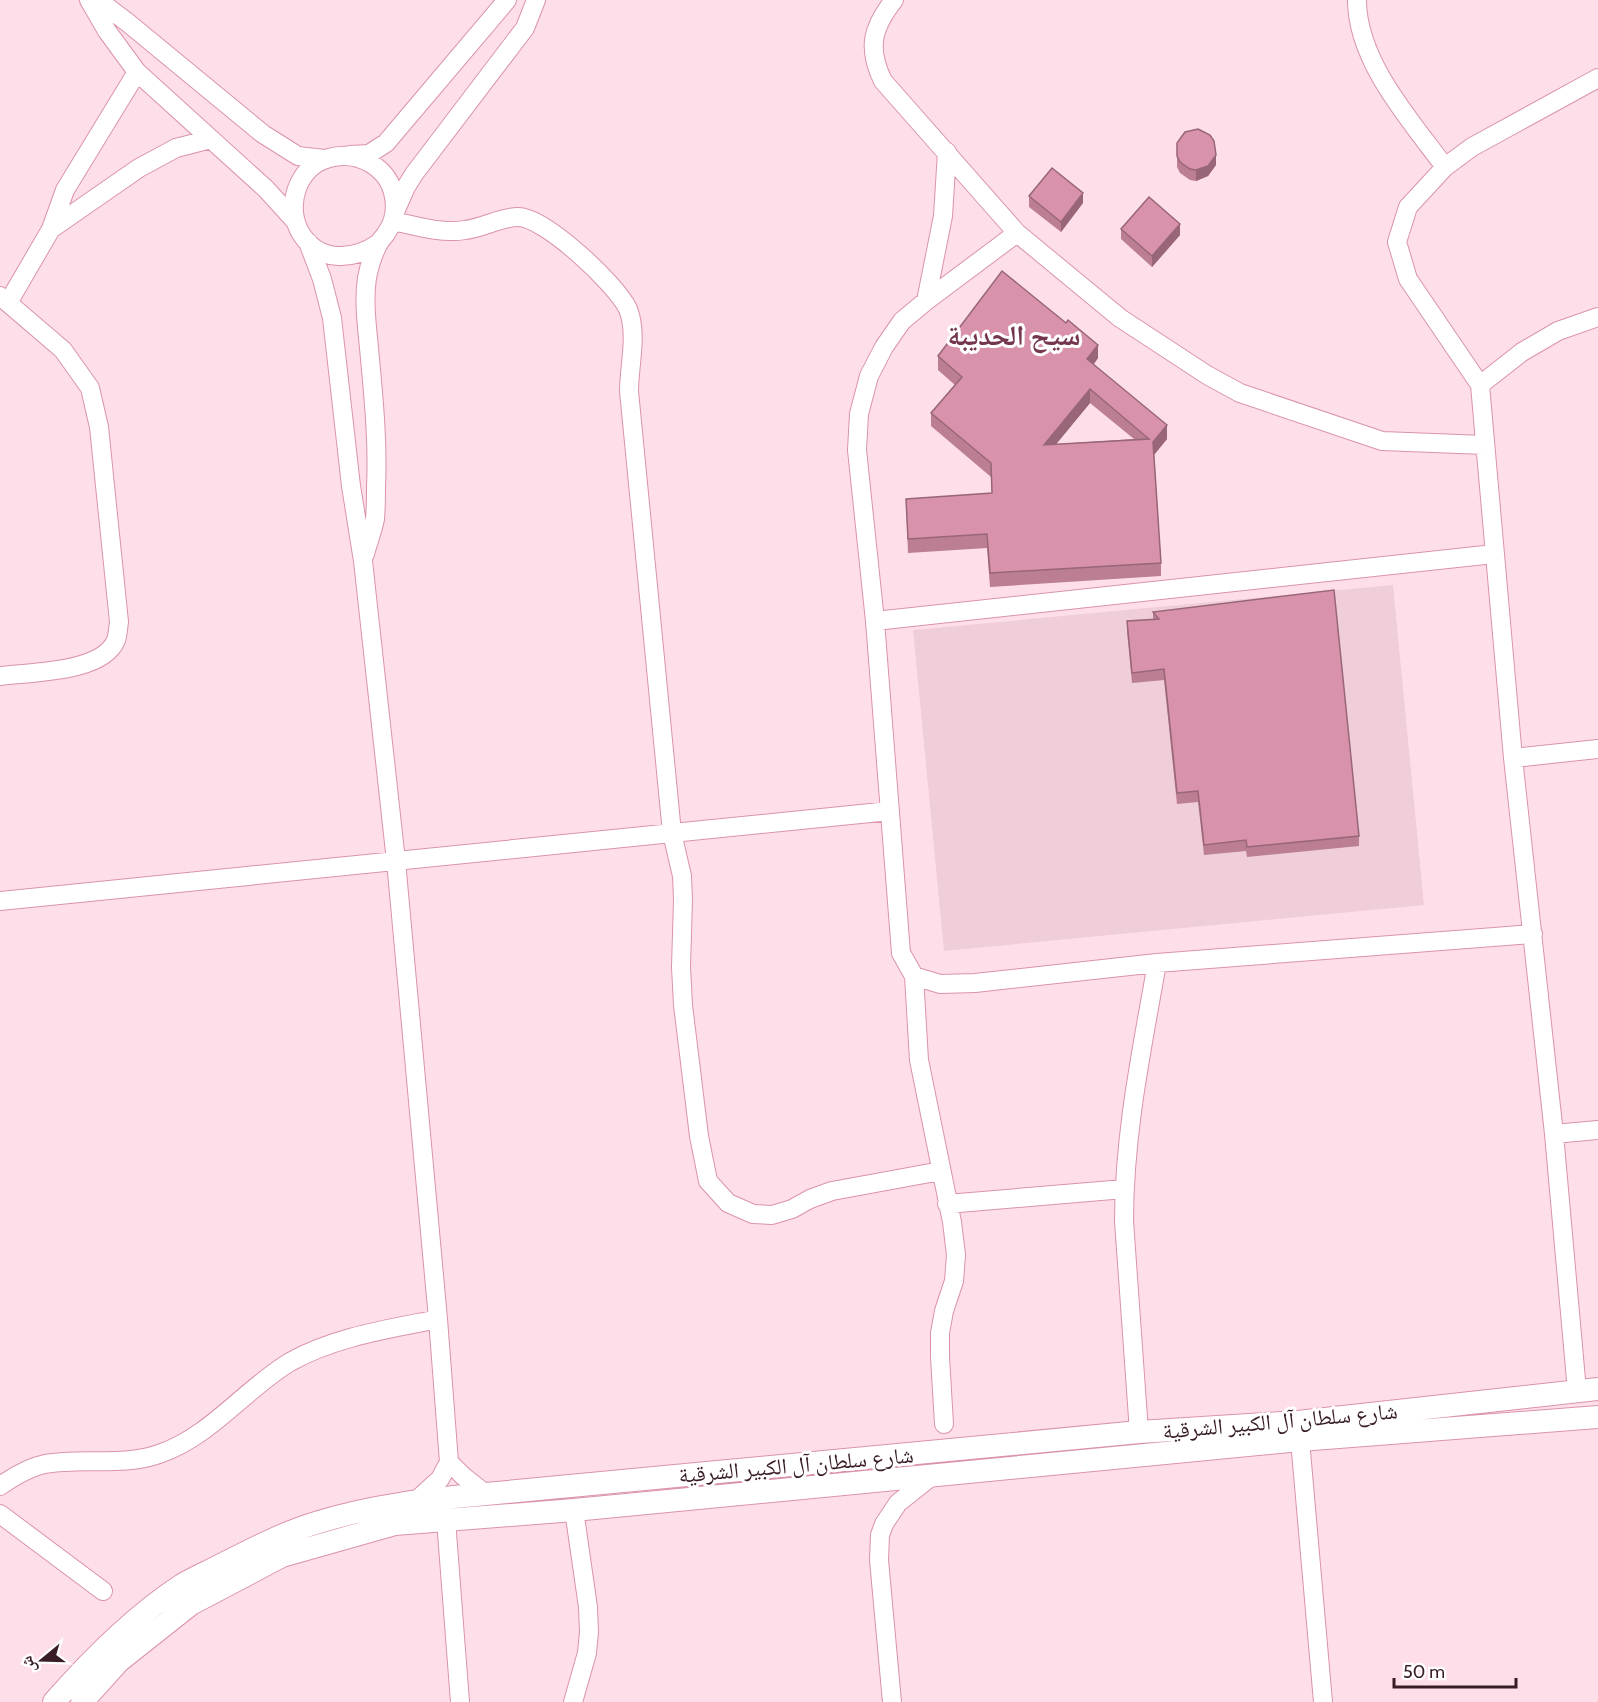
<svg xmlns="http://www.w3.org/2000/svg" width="1598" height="1702" font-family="Cabin,'Noto Naskh Arabic',sans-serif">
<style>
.built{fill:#efced9}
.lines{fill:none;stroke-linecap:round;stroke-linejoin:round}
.minor-casing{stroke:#da93ab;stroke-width:20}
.major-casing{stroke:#da93ab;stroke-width:24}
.minor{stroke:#fff;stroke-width:18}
.major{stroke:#fff;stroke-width:22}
.wall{fill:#bb7e93;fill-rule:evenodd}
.shaded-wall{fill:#986678}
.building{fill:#d992ab;stroke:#986678;stroke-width:1.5;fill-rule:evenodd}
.labels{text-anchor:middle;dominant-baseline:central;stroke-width:6;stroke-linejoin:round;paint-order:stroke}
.street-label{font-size:22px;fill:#381d27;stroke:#fff}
.district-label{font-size:28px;font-weight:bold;fill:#74364e;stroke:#fff}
</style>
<rect width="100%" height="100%" fill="#fedfe9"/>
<path class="built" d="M1393,585l31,320 -480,46 -31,-321z"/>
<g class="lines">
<g class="minor-casing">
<path id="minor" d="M89,0l18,31 30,41 129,117 30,33
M98,0l29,22 136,112 35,22 26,3
M894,0c-22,28 -27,48 -11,81l134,152 103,85 87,57 33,18 142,48 102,4
M1357,0c0,61 53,120 88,167
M350,155l19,-1 17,-11 121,-143
M395,212l11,-25 8,-13 111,-146 11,-28
M393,221c23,5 48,13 72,9 18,-2 36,-13 53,-13 27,0 99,68 110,92 10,25 1,57 1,82l43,442 10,43 1,24 -2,67 2,38 16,131 9,45 20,22 25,11 19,1 20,-6 18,-10 22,-8 109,-20
M51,229l88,-61 37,-20 35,-9
M308,242l14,37 10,39 19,168 12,75 33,300 42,458 11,143 -9,17 -23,21
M0,296l63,54 27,38 9,39 20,195c-1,5 -1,13 -3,18 -13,33 -86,32 -116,36
M926,301l17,-85 4,-64
M8,303l43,-74 14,-39 72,-118
M1480,385l42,-33 36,-21 40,-14
M365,554c3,-12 8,-24 10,-35 1,-11 1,-22 1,-32 2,-43 -2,-85 -6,-128 -2,-26 -7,-55 -3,-81 2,-11 7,-26 12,-35 2,-4 6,-7 8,-11 7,-10 9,-23 7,-35 -5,-30 -36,-47 -65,-39 -31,8 -44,47 -29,74 18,31 53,29 79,11
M875,621l619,-67
M1513,758l85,-9
M0,901l890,-90
M914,976l26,8 35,-1 182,-20 376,-29
M1554,1134l44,-4
M947,1204l177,-15
M1577,1391l-23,-257 -41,-376 -33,-373 -72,-106 -11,-37 11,-35 37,-40 27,-20 126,-69
M944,1424l-4,-67v-24l4,-22 10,-30 2,-26 -4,-33 -33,-162 -5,-84 -13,-23 -26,-332 -18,-171 2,-36 10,-38 15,-29 18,-26 24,-20 91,-68
M1139,1432l-15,-211c0,-88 18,-172 33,-258
M1300,1440l23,262
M449,1462l14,14 23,18
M0,1486c13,-9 30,-19 45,-22 37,-7 77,3 114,-10 51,-17 86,-65 131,-92 44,-25 99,-33 148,-43
M0,1514l103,77
M446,1520l14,182
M573,1702l14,-49 2,-21 -1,-25 -14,-97
M892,1702l-13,-142 1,-25 4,-11 14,-21 34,-27"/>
</g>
<g class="major-casing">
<path id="major" d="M54,1702c36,-41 82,-87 128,-117 13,-8 28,-14 41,-21 32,-16 62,-32 96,-42 55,-17 111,-23 167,-28l653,-62 159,-10 300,-33
M82,1702l37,-41 72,-57 91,-48 113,-32 179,-14 726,-70 298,-23"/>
</g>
<use href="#minor" class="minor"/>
<use href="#major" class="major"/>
</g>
<path class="wall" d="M1177,143l39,22 -8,11 -12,5 -6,-1 -10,-7 -3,-6z
M1029,196l54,7 -22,29 -32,-25z
M1121,229l59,6 -28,32 -31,-28z
M1066,323l32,35 -4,6 73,75 -13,16 7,108v13l-171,11 -3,-39 -79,5 -2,-54 86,-6 -1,-16 -60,-51v-13l24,-28 -17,-15v-14zM1090,403l44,36 -78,5z
M1153,612l206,224v10l-112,11 -1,-6 -42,4 -6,-53 -21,2 -13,-124 -32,3 -5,-52v-10l26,-1z"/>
<path class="shaded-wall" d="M1216,155v10l-8,11 -12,5v-11z
M1083,193v10l-22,29v-10z
M1180,224v11l-28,32v-11z
M1098,345v13l-11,15v-14z
M1090,389v14l-46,56v-14z
M1167,425v14l-14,17v-14z"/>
<path class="building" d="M1198,129l12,6 4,6 2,14 -8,11 -12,4 -6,-1 -10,-7 -3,-6v-13l8,-11z
M1052,168l31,25 -22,29 -32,-26z
M1149,197l31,27 -28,32 -31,-27z
M1002,271l64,52 2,-3 30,25 -11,14 80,66 -14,17 8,121 -171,10 -3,-39 -79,5 -2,-40 86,-6 -1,-30 -60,-50 31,-36 -24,-21zM1090,389l59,50 -105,6z
M1334,590l25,246 -112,11 -1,-7 -42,5 -6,-54 -21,2 -13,-124 -32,4 -5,-52 32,-2 -6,-7z"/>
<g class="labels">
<g class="street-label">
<text transform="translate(1280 1421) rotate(-5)">شارع سلطان آل الكبير الشرقية</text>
<text transform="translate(796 1465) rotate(-5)">شارع سلطان آل الكبير الشرقية</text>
</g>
<g class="district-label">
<text x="1014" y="335">سيح الحديبة</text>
</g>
</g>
<g transform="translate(42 1660) rotate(251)" stroke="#ffffff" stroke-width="4.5" paint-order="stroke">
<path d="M0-4.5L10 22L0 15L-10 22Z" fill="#381d27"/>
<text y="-9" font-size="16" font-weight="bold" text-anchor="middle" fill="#381d27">ش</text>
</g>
<path d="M1394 1678v9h122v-9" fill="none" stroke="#381d27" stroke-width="3"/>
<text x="1403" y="1678" font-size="18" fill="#381d27" stroke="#ffffff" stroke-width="4.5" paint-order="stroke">50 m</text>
</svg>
